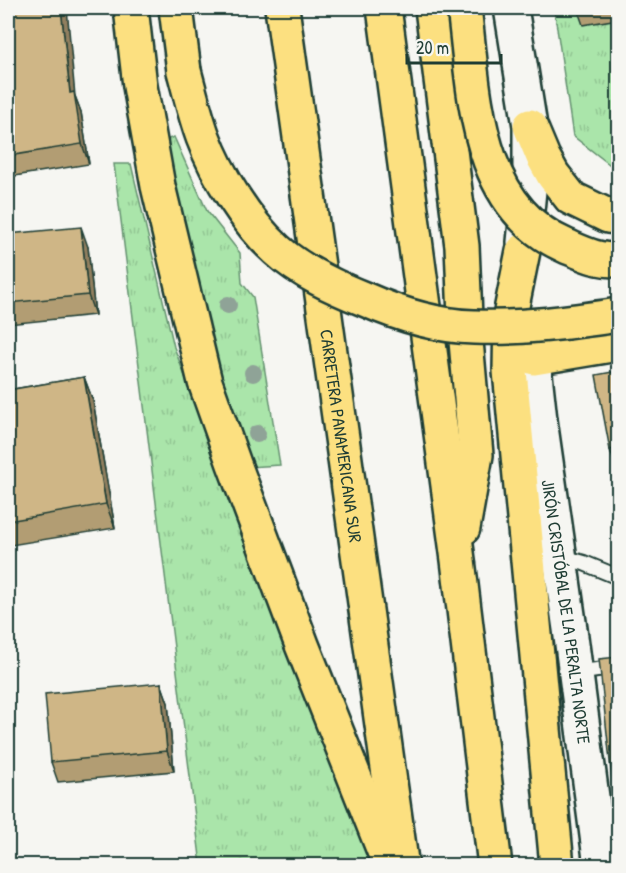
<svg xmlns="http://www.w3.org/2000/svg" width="626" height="873" font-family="'Patrick Hand',sans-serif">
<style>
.grass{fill:url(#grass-tufts);stroke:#64916f;stroke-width:1.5}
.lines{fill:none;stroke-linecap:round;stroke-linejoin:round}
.lane-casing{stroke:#1f3d34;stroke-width:18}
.secondary-casing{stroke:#1f3d34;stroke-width:38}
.primary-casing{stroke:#1f3d34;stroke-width:38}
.highway-casing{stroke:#1f3d34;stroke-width:38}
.lane{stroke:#f6f6f2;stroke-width:14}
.secondary{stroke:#f6f6f2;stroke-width:33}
.primary{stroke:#fce080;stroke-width:33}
.highway{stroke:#fce080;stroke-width:33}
.primary-bridge-casing{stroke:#1f3d34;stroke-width:38;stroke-linecap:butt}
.primary-bridge{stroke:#fce080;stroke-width:33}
.tree{fill:#8fa397}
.wall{fill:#b29d73;stroke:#1f3d34;stroke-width:1.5}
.shaded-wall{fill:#917f5e;stroke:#1f3d34;stroke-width:1.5}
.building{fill:#cfb686;stroke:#1f3d34;stroke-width:1.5}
.labels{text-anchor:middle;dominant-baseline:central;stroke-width:5;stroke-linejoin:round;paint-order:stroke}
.street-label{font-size:18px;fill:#1f3d34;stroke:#f6f6f2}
</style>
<defs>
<pattern id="grass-tufts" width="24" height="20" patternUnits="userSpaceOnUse" patternTransform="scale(1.5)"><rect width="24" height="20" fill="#aae5aa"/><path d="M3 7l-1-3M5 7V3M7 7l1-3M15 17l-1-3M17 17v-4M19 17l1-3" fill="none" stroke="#92c593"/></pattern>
</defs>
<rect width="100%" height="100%" fill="#f6f6f2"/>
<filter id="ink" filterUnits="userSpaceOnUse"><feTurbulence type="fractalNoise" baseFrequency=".0167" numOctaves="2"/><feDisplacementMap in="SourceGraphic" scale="12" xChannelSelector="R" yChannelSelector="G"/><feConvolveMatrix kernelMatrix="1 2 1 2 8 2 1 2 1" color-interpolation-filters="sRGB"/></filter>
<g filter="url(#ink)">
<path class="grass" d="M554,8h64v163l-45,-35z
M174,137l33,74 33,42 2,30 11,14 27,168 -32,2 -47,-162 -35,-165z
M114,164h17l43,183 69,184 130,334h-172z"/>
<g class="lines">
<g class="lane-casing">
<path id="lane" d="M562,557l22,6 34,14
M576,673l42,-6"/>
</g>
<g class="secondary-casing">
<g id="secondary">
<path d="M511,8l19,118v54l-6,62"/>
<path id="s1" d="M530,329l10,91 30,209 31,237"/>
</g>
</g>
<g class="primary-casing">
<path id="primary" d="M176,8l8,63
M530,126l13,31 10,18 18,23 37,18 10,1
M534,358l84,-14"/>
</g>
<g class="highway-casing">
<g id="highway">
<path d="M131,8l9,78 18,100 47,196 29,82 68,181 88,221"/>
<path id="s2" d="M282,8l119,853"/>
<path d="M384,8l74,552 37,306"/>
<path d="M432,8l30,238 4,95 10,114 -13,73"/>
<path d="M523,251l-12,60 -1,60 47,495"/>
</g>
</g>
<use href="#lane" class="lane"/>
<use href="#secondary" class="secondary"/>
<use href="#primary" class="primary"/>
<use href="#highway" class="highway"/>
<g class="primary-bridge-casing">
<path id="primary-bridge" d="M464,8c11,85 10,198 102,238 21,9 30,14 52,14
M184,71c6,22 11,44 19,66 14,38 44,86 74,113 24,22 57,37 87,49 34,15 72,27 110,28 48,2 97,-5 144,-12"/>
</g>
<use href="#primary-bridge" class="primary-bridge"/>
</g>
<g class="tree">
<circle cx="228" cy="305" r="9"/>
<circle cx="253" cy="373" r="9"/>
<circle cx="257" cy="434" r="9"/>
</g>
<path class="wall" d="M8,8l67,88 6,16 8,52 -81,13z
M577,8h41v11l-35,6z
M8,234l80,13 7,68 -87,9z
M618,371v98l-1,1 -7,-20z
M84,377l9,24 22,127 -104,17 -3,-8v-147z
M618,657v148l-5,-16z
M161,683l7,20 6,68 -116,11 -7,-20z"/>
<path class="shaded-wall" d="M61,8h6l8,88 6,16 8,52 -7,-20 -12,-51z
M81,227l7,20 7,68 -7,-20z
M84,377l9,24 22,127 -9,-24z
M161,683l7,20 6,68 -7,-20z"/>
<path class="building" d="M8,8h53l9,85 4,-1 8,52 -74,12z
M577,8h20l-20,2z
M81,227l7,68 -80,8v-69z
M618,371v77l-8,2 -14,-75z
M84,377l22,127 -98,17v-131z
M612,502h6v44z
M618,657v132h-5l-14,-130z
M161,683l6,68 -116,11 -6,-68z
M155,859l1,7h-39z"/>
</g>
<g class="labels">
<g class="street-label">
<text stroke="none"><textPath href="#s2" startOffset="432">CARRETERA PANAMERICANA SUR</textPath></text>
<text stroke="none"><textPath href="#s1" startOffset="285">JIRÓN CRISTÓBAL DE LA PERALTA NORTE</textPath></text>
</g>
</g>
<rect width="626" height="873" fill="none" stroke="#f6f6f2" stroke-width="30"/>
<rect x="15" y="15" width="596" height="843" fill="none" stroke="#1f3d34" stroke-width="2" filter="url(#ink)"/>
<path d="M407 54v9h94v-9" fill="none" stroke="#1f3d34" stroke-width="3"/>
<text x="416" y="54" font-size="18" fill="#1f3d34" stroke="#f6f6f2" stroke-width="4.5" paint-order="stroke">20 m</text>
</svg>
